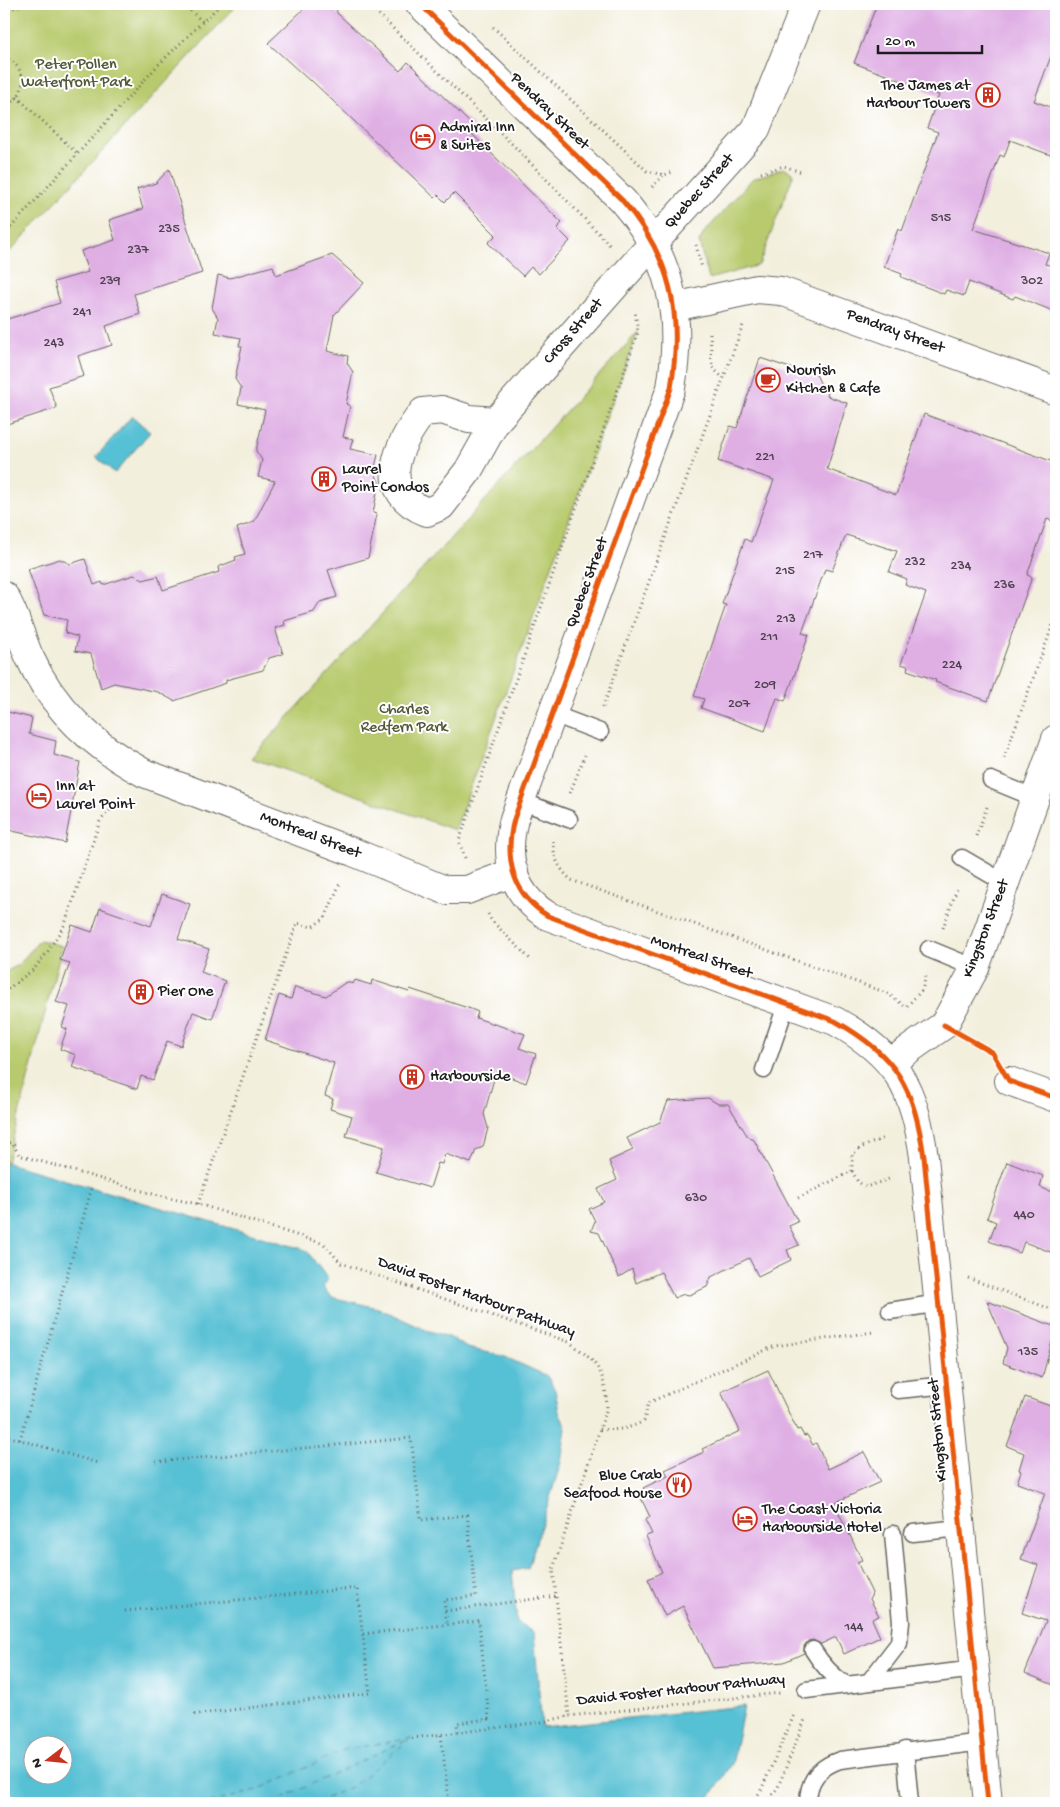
<svg xmlns="http://www.w3.org/2000/svg" width="1060" height="1807" font-family="'Gochi Hand',sans-serif">
<style>
.green{fill:#b8ca6d;stroke:#6a7344}
.water{fill:#57c0d4;stroke:#3a6e78;fill-rule:evenodd}
.lines{fill:none;stroke-linecap:round;stroke-linejoin:round}
.ferry{stroke:#345e66;stroke-width:1;stroke-dasharray:6 5;stroke-linecap:butt}
.building{fill:#dfafe4}
.service-casing{stroke:#676660;stroke-width:19}
.minor-casing{stroke:#676660;stroke-width:30}
.tertiary-casing{stroke:#676660;stroke-width:30}
.path{stroke:#676660;stroke-width:3;stroke-dasharray:1 4;stroke-linecap:butt}
.service{stroke:#fff;stroke-width:16}
.minor{stroke:#fff;stroke-width:28}
.tertiary{stroke:#fff;stroke-width:28}
.cycleway-casing{stroke:#fff;stroke-width:8}
.cycleway{stroke:#e8590c;stroke-width:5}
.labels{text-anchor:middle;dominant-baseline:central;stroke-width:4;stroke-linejoin:round;paint-order:stroke}
.number-label{font-size:14px;fill:#4d414e}
.park-label{font-size:16px;fill:#535938;stroke:#fff}
.poi-label{font-size:16px;fill:#1c1c1c;stroke:#fff;text-anchor:start}
.street-label{font-size:16px;fill:#1c1c1c;stroke:#fff}
</style>
<rect width="100%" height="100%" fill="#fff"/>
<filter id="ink" filterUnits="userSpaceOnUse"><feTurbulence type="fractalNoise" baseFrequency=".02" numOctaves="2"/><feDisplacementMap in="SourceGraphic" scale="10" xChannelSelector="R" yChannelSelector="G"/><feConvolveMatrix kernelMatrix="1 2 1 2 8 2 1 2 1" color-interpolation-filters="sRGB"/></filter>
<filter id="wash" filterUnits="userSpaceOnUse"><feTurbulence type="fractalNoise" baseFrequency=".0096" numOctaves="4" result="noise"/><feDisplacementMap in="SourceGraphic" scale="20" xChannelSelector="R" yChannelSelector="G"/><feGaussianBlur stdDeviation="1.12" result="paint"/><feColorMatrix in="noise" values="0 0 0 0 0 0 0 0 0 0 0 0 0 0 0 0 0 1.4 0 .05"/><feComposite in="paint" operator="in"/></filter>
<g filter="url(#wash)">
<rect width="100%" height="100%" fill="#f3efdd"/>
<path class="green" d="M4,4h234l-234,254z
M784,168l10,5 -35,92 -50,14 -10,-37 5,-9 48,-54z
M638,332l-183,498 -204,-72z
M40,940l22,6 -55,216h-3v-189l14,-8z"/>
<path class="water" d="M132,416l18,16 -35,41 -19,-16z
M4,1162l302,88 22,29 -5,8 8,10 47,11 48,22 23,7 18,11 36,8 44,20 8,14 4,22 7,16 -5,34 -33,106 -16,3 5,51 17,11 8,94 202,-21 -12,58 -26,39h-702zM32,1744h30v30h-30z"/>
<g class="lines">
<path class="ferry" d="M209,1803l46,-12 89,-41 68,-12
M271,1803l138,-64
M316,1803l37,-17 58,-48"/>
</g>
<g id="blocks">
<path class="building" d="M309,4h27l1,9 63,58 8,-9 65,64 -5,4 13,13 81,80 -5,5 13,13 -31,33 -8,-7 -8,9 -35,-33 8,-8 -42,-42 -9,9 -7,-7 -3,3 -124,-118 -1,1 -42,-38z
M877,4h179v39l-22,58 22,8v48l-46,-17 -6,17 -4,-2 -27,74 76,24 -4,11 11,3v45l-41,-16 -2,3 -44,-17 -5,14 -18,-6 -2,4 -43,-17 1,-3 -18,-7 14,-38 4,2 36,-99 -11,-4 12,-33 -85,-32z
M169,169l33,104 -68,21 6,20 -34,12 6,19 -34,11 6,20 -35,11 8,21 -53,17v-105l56,-17 -6,-21 34,-10 -7,-21 34,-11 -6,-20 34,-11 -6,-20 19,-6z
M332,255l32,28 -30,32 -7,36 21,5 -1,7 6,9 -7,32 4,2 -7,31 10,2 -3,10 28,6 -4,16 5,11 -6,31 4,1 -9,44 -40,12 9,27 -17,5 -6,10 -30,9 1,4 -10,3 8,26 -14,4 -6,12 -37,10v3l-52,18 -16,-9 -44,-9 -13,5 -10,-34 -16,-3 3,-14 -13,-4 2,-13 -23,-5 -16,-46 32,-10 10,5 15,-5 9,26 8,-3 1,3 31,-10 9,5 15,-4 5,14 56,-18 -1,-5 18,-7 -1,-3 10,-3 -8,-26 17,-6 21,-41 -17,-4 4,-17 -6,-9 9,-41 -27,-6 3,-16 -6,-9 7,-33h-3l2,-8 -26,-5 3,-15 -6,-10 6,-33 12,3 43,-12 3,9z
M760,358l39,13 6,-2 10,3 6,13 8,3 -2,8 20,7 -20,66 69,26 28,-81 132,49v59l-9,-3 -20,56 5,2 -44,124 -53,-19 1,-2 -29,-10 1,-4 -7,-2 25,-71 -21,-8 2,-6 -18,-7 8,-21 -51,-16 -14,36 -7,-2 -23,64 7,2 -24,66 -8,-3 -12,33 -64,-23 3,-9 -10,-3 32,-91 -4,-1 23,-65 6,3 23,-62 -56,-19 12,-35 7,2z
M4,711l28,7 -3,16 27,7 -2,14 26,7 -15,81 -61,-14z
M162,894l28,10 -12,35 31,10 -8,23 24,9 -13,38 -19,-7 -12,34 -14,-5 -14,39 -12,-4 -4,13 -65,-22 4,-12 -16,-6 7,-20 -5,-2 7,-21 -13,-4 14,-39 -10,-3 12,-35 20,7 8,-24 51,18z
M355,980l16,5 1,-5 37,12 1,-3 61,20 7,3 -2,6 49,16 -6,14 17,6 -10,29 -30,-11 -12,42 4,14 -5,19 -7,3 -5,13 -26,-9 -3,10 -4,-1 -8,25 -54,-16 8,-25 -38,-11 6,-20 -22,-7 3,-10 -8,-3 9,-33 -69,-23 14,-45 12,4 4,-12 31,9 20,-14 7,2z
M708,1098l10,6h10l20,33 6,3 44,82 -9,4 10,19 -12,5 4,10 -33,16 -9,-18 -38,19 -4,10 -18,8 -5,-1 -10,4 -13,-26 -25,11 -4,-14 -13,8 -20,-44 -8,-2 4,-10 -6,-12 15,-7 -6,-13 19,-9 -8,-19 24,-11 -6,-12 33,-16 8,-21z
M1007,1162l36,14 -3,11 16,7v60l-32,-12 -4,11 -31,-12 7,-19 -9,-4z
M987,1301l69,26 -14,51 -39,-15 4,-15z
M768,1370l29,60 3,-1 4,7 3,-1 6,10 3,-2 12,26 36,-17 16,30 -46,21 28,57 -5,2 15,31 -2,6 9,17 -7,3 8,18 -36,17 -8,-17 -15,7 -8,-4 -5,1 -4,5v7l-20,9 -71,6 -30,-62 -18,10 -17,-37 14,-7 -16,-36 6,-2 -7,-14 5,-3 -9,-19 6,-2 -4,-8 25,-12 -3,-6 39,-18 -2,-3 38,-18 -19,-39z
M1025,1397l31,11v278l-31,-13 21,-52 -24,-8 16,-48 -17,-6 24,-66 -28,-10 4,-12 -2,-1 5,-17 -17,-7z"/>
</g>
</g>
<g filter="url(#ink)">
<use href="#blocks" fill-opacity="0" stroke="#676660" stroke-width="1"/>
<g class="lines">
<g class="service-casing">
<path id="service" d="M553,714l47,18
M991,780l44,18
M521,801l48,18
M962,858l43,25
M929,949l46,19
M764,1070l23,-68
M890,1311l49,-8
M898,1390l49,-5
M913,1533l47,-5
M813,1650c9,15 18,25 33,35
M869,1682l30,-39 2,-21 -8,-88
M806,1690l169,-21
M905,1750l5,53
M808,1803c0,-23 11,-36 32,-43l142,-18"/>
</g>
<g class="minor-casing">
<path id="minor" d="M674,307l83,-18 24,2 275,100
M496,421l-27,-2 -27,-9 -19,2c-26,33 -48,80 4,100l14,-6 27,-35 28,-50 117,-133 143,-159 50,-125
M4,596c12,19 16,40 25,60 24,53 64,90 115,117l209,79 92,38h22l47,-18
M891,1062l53,-37 31,-57 81,-229
M1009,1081l47,17"/>
</g>
<g class="tertiary-casing">
<path id="tertiary" d="M420,4l202,196c50,57 61,115 49,188l-157,431c-10,39 -2,75 34,97l287,105c63,35 79,67 89,136l64,646"/>
</g>
<path class="path" d="M183,4l20,18
M368,4l146,142 96,99
M4,11l21,-7
M493,27l154,144 17,4 9,-3
M4,57c24,8 25,42 0,48
M17,97l61,57
M761,173l23,-7 17,6
M652,187l11,-11
M4,235l154,-170 63,-61
M696,245l6,23
M710,333l2,34 11,11
M603,707l140,-382
M1004,758l52,-142
M570,793l15,-38
M976,836l11,-29
M553,841c1,18 5,26 18,39l316,113 19,14 16,-17 4,-14
M465,858l-6,-17 179,-509 -3,-21
M488,914l3,6 39,39
M943,928l15,-42
M4,992l30,-23 12,-15 19,-30 35,-103 22,-24
M4,1142l9,2 6,11 144,42 35,7 126,40 17,19 228,79c30,21 36,30 38,66l-54,161 16,147 211,-23
M852,1171l6,11 8,5 23,-8
M798,1198l54,-27v-16l8,-7 24,-10
M198,1204l99,-281 15,4 13,-9 16,-37
M968,1278l88,33
M600,1429c16,2 29,0 44,-8l4,-18 127,-57 98,-14
M4,1435l94,28
M20,1440l72,-253
M156,1462l255,-24 10,82 46,-5 9,81 -32,4 3,24
M125,1611l232,-23 13,105 -179,22
M445,1611l111,-15
M363,1634l116,-13 10,98 -32,4 1,10
M441,1735l8,68
M412,1738l130,-16 27,-6
M753,1803l8,-13 34,-77
M767,1803l11,-16 28,-70"/>
<use href="#service" class="service"/>
<use href="#minor" class="minor"/>
<use href="#tertiary" class="tertiary"/>
<g class="cycleway-casing">
<path id="cycleway" d="M420,4l202,196c50,57 61,115 49,188l-157,431c-10,39 -2,75 34,97l287,105c63,35 79,67 89,136l64,646
M944,1025l48,27 17,29 47,17"/>
</g>
<use href="#cycleway" class="cycleway"/>
</g>
</g>
<defs>
<g id="building-ring" transform="scale(1.25)"><circle r="9.5" fill="#fff" stroke="#c8321e" stroke-width="1.5"/><path d="M-4-6H4V6H1V3H-1V6H-4ZM-2.5-4.3h1.7v1.8h-1.7ZM.8-4.3h1.7v1.8H.8ZM-2.5-1h1.7V.8h-1.7ZM.8-1h1.7V.8H.8Z" fill="#c8321e"/></g>
<g id="hotel-ring" transform="scale(1.25)"><circle r="9.5" fill="#fff" stroke="#c8321e" stroke-width="1.5"/><path d="M-6-4.5h1.5V1H6V5H4.5V3h-9V5H-6ZM-4 0a1.8 1.8 0 1 1 3.6 0ZM.5 0V-2.5h3Q6-2.5 6 0Z" fill="#c8321e"/></g>
<g id="cafe-ring" transform="scale(1.25)"><circle r="9.5" fill="#fff" stroke="#c8321e" stroke-width="1.5"/><path d="M-5.5-4.5H6V0H3Q3 3.5 0 3.5H-2.5Q-5.5 3.5-5.5 0ZM3-3.2v2h1.7v-2ZM-6 4.5H4V6H-6Z" fill="#c8321e"/></g>
<g id="restaurant-ring" transform="scale(1.25)"><circle r="9.5" fill="#fff" stroke="#c8321e" stroke-width="1.5"/><path d="M-5-6h1v4h1v-4h1v4h1v-4h1v5L-1.5 .5V6h-2V.5L-5-1ZM5-6V6H3V1.5H1.5Q1.5-4 5-6Z" fill="#c8321e"/></g>
</defs>
<g fill-rule="evenodd">
<use href="#building-ring" x="988" y="95"/>
<use href="#hotel-ring" x="423" y="137"/>
<use href="#cafe-ring" x="768" y="380"/>
<use href="#building-ring" x="324" y="479"/>
<use href="#hotel-ring" x="39" y="796"/>
<use href="#building-ring" x="141" y="992"/>
<use href="#building-ring" x="412" y="1077"/>
<use href="#restaurant-ring" x="679" y="1485"/>
<use href="#hotel-ring" x="745" y="1519"/>
</g>
<g class="labels">
<g class="number-label">
<text x="941" y="218">515</text>
<text x="169" y="229">235</text>
<text x="138" y="250">237</text>
<text x="110" y="281">239</text>
<text x="1032" y="281">302</text>
<text x="82" y="312">241</text>
<text x="54" y="343">243</text>
<text x="765" y="457">221</text>
<text x="813" y="555">217</text>
<text x="915" y="562">232</text>
<text x="961" y="566">234</text>
<text x="785" y="571">215</text>
<text x="1004" y="585">236</text>
<text x="786" y="619">213</text>
<text x="769" y="637">211</text>
<text x="952" y="665">224</text>
<text x="765" y="685">209</text>
<text x="739" y="704">207</text>
<text x="696" y="1198">630</text>
<text x="1024" y="1215">440</text>
<text x="1028" y="1352">135</text>
<text x="854" y="1627">144</text>
</g>
<g class="park-label">
<text x="76" y="65">Peter Pollen<tspan x="76" dy="18">Waterfront Park</tspan></text>
<text x="404" y="710">Charles<tspan x="404" dy="18">Redfern Park</tspan></text>
</g>
<g class="poi-label">
<text x="970" y="86" text-anchor="end">The James at<tspan x="970" dy="18">Harbour Towers</tspan></text>
<text x="440" y="128">Admiral Inn<tspan x="440" dy="18">&amp; Suites</tspan></text>
<text x="786" y="371">Nourish<tspan x="786" dy="18">Kitchen &amp; Cafe</tspan></text>
<text x="342" y="470">Laurel<tspan x="342" dy="18">Point Condos</tspan></text>
<text x="56" y="787">Inn at<tspan x="56" dy="18">Laurel Point</tspan></text>
<text x="158" y="992">Pier One</text>
<text x="430" y="1077">Harbourside</text>
<text x="662" y="1476" text-anchor="end">Blue Crab<tspan x="662" dy="18">Seafood House</tspan></text>
<text x="762" y="1510">The Coast Victoria<tspan x="762" dy="18">Harbourside Hotel</tspan></text>
</g>
<g class="street-label">
<text transform="translate(549 112) rotate(44)">Pendray Street</text>
<text transform="translate(700 192) rotate(-48)">Quebec Street</text>
<text transform="translate(574 332) rotate(-49)">Cross Street</text>
<text transform="translate(895 332) rotate(20)">Pendray Street</text>
<text transform="translate(588 583) rotate(-70)">Quebec Street</text>
<text transform="translate(310 836) rotate(21)">Montreal Street</text>
<text transform="translate(987 929) rotate(-69)">Kingston Street</text>
<text transform="translate(701 958) rotate(19)">Montreal Street</text>
<text transform="translate(476 1298) rotate(20)">David Foster Harbour Pathway</text>
<text transform="translate(939 1430) rotate(-95)">Kingston Street</text>
<text transform="translate(681 1691) rotate(-6)">David Foster Harbour Pathway</text>
</g>
</g>
<rect width="1060" height="1807" fill="none" stroke="#fff" stroke-width="20"/>
<g transform="translate(48 1760) rotate(254)"><circle r="24" fill="#ffffff" stroke="#a4a4a4"/>
<path d="M0-4L9 19L0 12L-9 19Z" fill="#c8321e"/>
<text y="-8" font-size="14" font-weight="bold" text-anchor="middle" fill="#1c1c1c">N</text>
</g>
<path d="M878 45v8h104v-8" fill="none" stroke="#1c1c1c" stroke-width="2.5"/>
<text x="885" y="45" font-size="15" fill="#1c1c1c" stroke="#ffffff" stroke-width="4" paint-order="stroke">20 m</text>
</svg>
